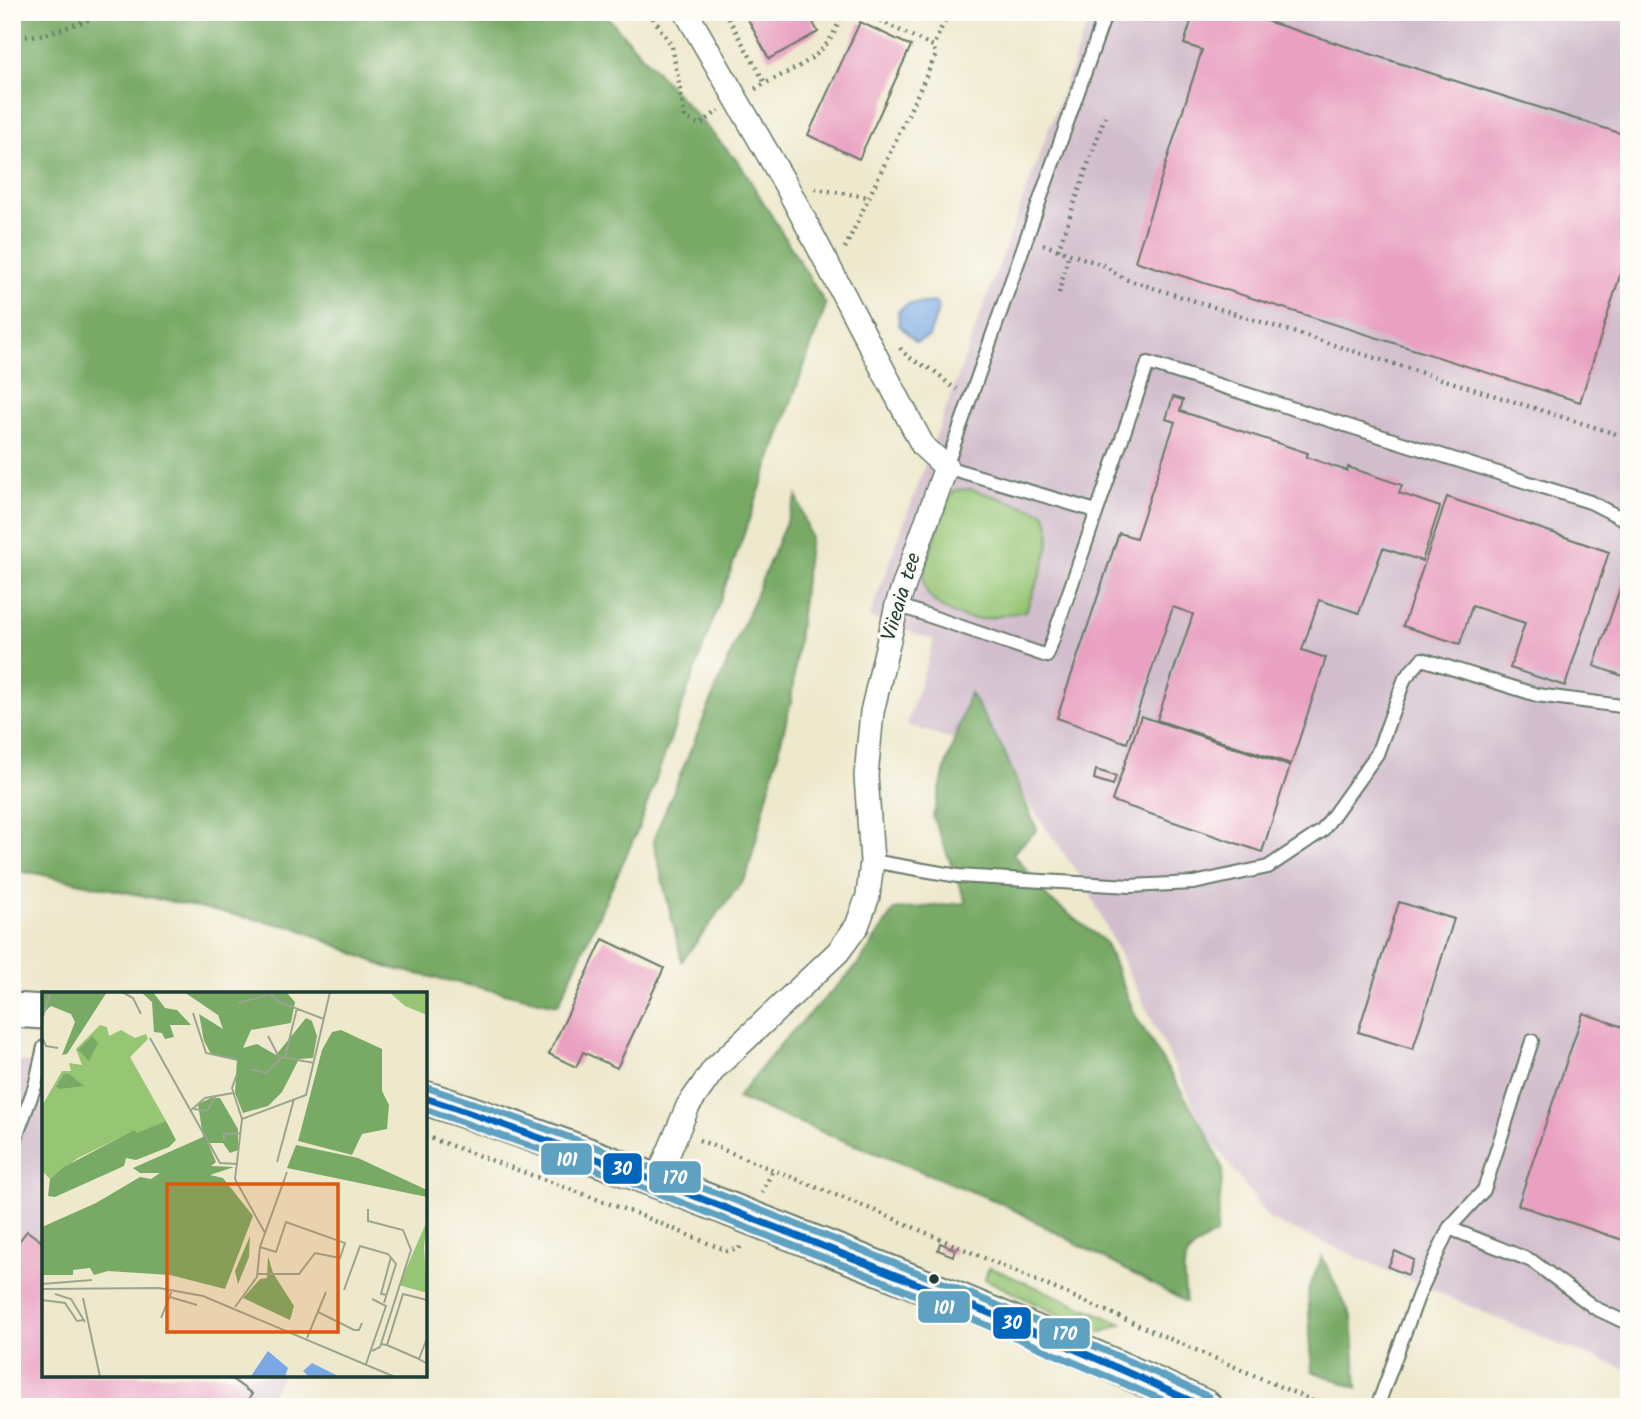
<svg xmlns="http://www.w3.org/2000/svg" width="1641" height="1419" font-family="Kalam,sans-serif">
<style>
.industrial{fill:#d1bdcc}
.green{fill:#96c574;stroke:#5a8154;stroke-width:2}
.forest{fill:#78aa66;stroke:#4c744d;stroke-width:2}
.water{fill:#79a8e3;stroke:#4c728c;stroke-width:2}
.building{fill:#e9a0c1}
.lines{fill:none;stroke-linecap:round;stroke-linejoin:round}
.lane-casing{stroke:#677969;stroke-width:16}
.street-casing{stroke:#677969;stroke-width:26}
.secondary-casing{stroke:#677969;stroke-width:37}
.path{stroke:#677969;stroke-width:4.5;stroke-dasharray:2 5;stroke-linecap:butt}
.lane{stroke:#fff;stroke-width:12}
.street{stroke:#fff;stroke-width:23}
.secondary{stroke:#fff;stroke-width:33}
.bus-1-casing{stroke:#fdfcf7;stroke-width:12}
.bus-2-casing{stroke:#fdfcf7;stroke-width:12}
.bus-3-casing{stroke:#fdfcf7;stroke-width:12}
.bus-1{stroke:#0065bd;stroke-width:7}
.bus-2{stroke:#5ea1c0;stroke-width:7}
.bus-3{stroke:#5ea1c0;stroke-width:7}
.bus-dot{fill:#1f3d34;stroke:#fdfcf7;stroke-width:2.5}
.labels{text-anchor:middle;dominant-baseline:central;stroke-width:6;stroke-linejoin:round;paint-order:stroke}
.street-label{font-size:21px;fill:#1f3d34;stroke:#fdfcf7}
.inset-road{fill:none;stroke:#9ba48f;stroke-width:2}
.view{fill:#de580e;fill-opacity:0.15;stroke:#de580e;stroke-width:3.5}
.inset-edge{fill:none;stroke:#1f3d34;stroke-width:3.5}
.line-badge{stroke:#fdfcf7;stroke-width:2.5}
.badge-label{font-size:19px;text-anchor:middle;font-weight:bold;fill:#fff}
</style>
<rect width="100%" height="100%" fill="#fdfcf7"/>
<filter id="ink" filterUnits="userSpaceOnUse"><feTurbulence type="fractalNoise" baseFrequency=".0143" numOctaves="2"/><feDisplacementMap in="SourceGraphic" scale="14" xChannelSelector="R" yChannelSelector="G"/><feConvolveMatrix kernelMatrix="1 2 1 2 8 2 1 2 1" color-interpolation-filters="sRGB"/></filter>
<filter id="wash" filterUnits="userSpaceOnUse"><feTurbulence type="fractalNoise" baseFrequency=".00686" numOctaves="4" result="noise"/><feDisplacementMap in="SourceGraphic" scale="28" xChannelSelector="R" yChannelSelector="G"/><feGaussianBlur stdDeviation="1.57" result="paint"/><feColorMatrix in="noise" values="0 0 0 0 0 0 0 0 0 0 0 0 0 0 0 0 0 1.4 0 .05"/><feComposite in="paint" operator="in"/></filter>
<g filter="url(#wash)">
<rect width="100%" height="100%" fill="#eee8cc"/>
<path class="industrial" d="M1092,12h537v1358l-67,-24 -293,-127 -61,-84 -122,-250 -94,-134 -85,-26 27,-85 -65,-22z
M12,1061l32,4v310h238l-13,25 3,7h-260z"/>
<path class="green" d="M971,489l72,23c19,22 -8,73 -17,99 -14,2 -29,6 -43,8 -23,2 -62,-15 -59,-43 3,-25 18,-53 25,-78l6,-8z
M989,1267l133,57 -20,8h-9l-108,-53z"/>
<path class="forest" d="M12,12h591l137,152 86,141 -188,524 -80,176 -172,-38 -89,-39 -263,-55 -22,-2z
M797,496l13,40 -19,166 -44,173 -65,86 -29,-121z
M970,693l33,56 34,81 -24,23 35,45 57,44 31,75 72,118 15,35 -7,64c-37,20 -34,28 -30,68l-185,-99 -264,-105 48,-59 74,-75 35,-54 72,-7 -33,-86 14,-55z
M1322,1257l30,61 5,70 -45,-17 -4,-80z"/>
<path class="water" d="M935,302l4,5 -10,30 -13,5 -17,-17 -1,-14 10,-7z"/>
<g id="blocks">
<path class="building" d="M744,12h64l10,20 -49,27z
M1194,12h44l391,124v111l-49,155 -445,-141 67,-211 -18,-6z
M860,22l51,24 -52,113 -51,-24z
M1173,397l10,3 -3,11 128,42 -2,4 41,14 1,-4 54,18 -3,8 41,14 -18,54 -39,-13 -24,65 -40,-13 -17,50 24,8 -35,106 -134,-44 36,-106 -20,-7 -46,136 -70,-25 62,-185 17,5 39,-116 -9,-3z
M1628,473h1v19l-6,-2z
M1447,497l162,55 -44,134 -55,-18 15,-45 -53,-17 -12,38 -57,-18z
M1628,564h1v114l-35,-12z
M1141,716l149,50 -28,86 -150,-51z
M1096,770l20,6 -3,9 -19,-6z
M1399,902l55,17 -41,130 -55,-17z
M603,939l61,29 -47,100 -34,-16 -7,15 -27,-13z
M1583,1013l46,16v213l-111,-37z
M27,1231l17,12v132h182l26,19 -9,13h-231v-157z
M940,1243l15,6 -2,7 -15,-6z
M1395,1251l19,9 -6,15 -20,-8z"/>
</g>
</g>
<g filter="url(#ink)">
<use href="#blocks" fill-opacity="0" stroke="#677969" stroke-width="2"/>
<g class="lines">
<g class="lane-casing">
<path id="lane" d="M1096,511l-150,-44 160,-455
M897,605l150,51 101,-293 442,139 39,20
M872,861l86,15 172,10 64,-3 74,-16 54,-36 55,-77 28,-76 17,-19 115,36 92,12
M12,1148l23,-62 9,-39
M1449,1228l83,33 63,47 34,16
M1377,1407l42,-113 30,-66 35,-38 48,-149"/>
</g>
<g class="street-casing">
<path id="street" d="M657,1180l31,-74 26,-37 124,-117 19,-26 11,-30 4,-35 -6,-85 6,-64 25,-107 49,-138 -23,-21 -136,-259 -101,-175"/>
</g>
<g class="secondary-casing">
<path id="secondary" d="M12,1010l32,2
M425,1098c112,36 220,78 329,121 152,59 303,119 451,188"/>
</g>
<path class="path" d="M649,12l23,34 13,72 15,7 19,-15
M725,12l40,71
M861,12l72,34 16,-34
M12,38l35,-4 64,-22
M755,89c40,-23 74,-28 87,-77
M1105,116l-47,134 45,15 22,14 491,155
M815,189l54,8
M1043,244l15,6
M845,248l91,-193 -3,-9
M1059,293l10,-40
M900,348c10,13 20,15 34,23 9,6 12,13 23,18
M12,1049l13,1
M425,1136l215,79 87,36 12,-2 3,-6
M699,1140l184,74 444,193
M762,1193l11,-24"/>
<use href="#lane" class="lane"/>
<use href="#street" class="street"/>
<use href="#secondary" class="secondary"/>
<g class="bus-1-casing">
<path id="bus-1" d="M425,1098c115,38 227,81 339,125 148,58 296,117 440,184"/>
</g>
<g class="bus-2-casing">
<path id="bus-2" d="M425,1109l162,57 277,107 315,134"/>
</g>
<g class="bus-3-casing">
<path id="bus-3" d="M428,1088c116,38 229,82 342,126 148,58 295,117 439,183"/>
</g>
<use href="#bus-1" class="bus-1"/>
<use href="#bus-2" class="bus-2"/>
<use href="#bus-3" class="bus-3"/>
</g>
</g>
<circle class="bus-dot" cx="934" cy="1279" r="6"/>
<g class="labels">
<g class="street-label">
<text transform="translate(902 597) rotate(-73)">Viieaia tee</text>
</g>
</g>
<g transform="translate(42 992)">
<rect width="385" height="385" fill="#eee8cc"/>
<path d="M347,0h38v23l-22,-9zM58,33l7,2 2,9 12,-6 14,8 11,-4 2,5 -18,18 36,64 -29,13 -4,-3 -55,27 -28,21 -8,-8v-65l20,-35h9l-2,-8 13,2 -6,-16zM385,229l-3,26 3,46 -28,-8z" fill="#96c574"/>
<path d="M0,0h65l-40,62 -5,1 13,-33 -4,-8 -20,-8 -9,8zM99,0h12l12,16 12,2 14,15h-21l4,12 -9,2 -3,-6 -8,-1 -2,-30zM142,0h102l9,10 -4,21 -40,7 -8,18 14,-4 19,11 30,-37 6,3 5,15 -4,22 -14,1 -17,33 -14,14 -25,7 -8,-20 2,-34 -26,-5 -7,-13 -5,-27 24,15 -5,-14zM299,38l41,19v42l7,14 -2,24 -25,5 -10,21 -54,-14 24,-91 10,-18zM50,44l6,7 -9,18 -11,-11zM22,82h5l15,12 -25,3 -3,-3zM169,106h9l18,31v21l-8,3 -7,-10h-15l8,19 -5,4 23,1 -24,8 13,3 30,38 -28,73 -55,-14 -62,-4 -14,4 -4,-7 -17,2v5h-31v-48l54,-24 44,-26 11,2 9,-6h-20l-7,-5 70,-31 -5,-33zM124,129l10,19 -7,7 -33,13 -10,-2 -2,8 -69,31 -7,-1 2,-17 14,-12 70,-37 3,3zM254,153l62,13 69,32v7l-140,-29zM208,244l-1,21 -11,27 -3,-13zM226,264l5,17 21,33 -4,14 -47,-22 17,-19 7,-1z" fill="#78aa66"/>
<path d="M226,359l20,17 -3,9 -34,-1zM270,371l28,14h-31l-6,-6z" fill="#79a8e3"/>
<path class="inset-road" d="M80,0l11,6 8,16M226,0l11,10 45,17M196,11l30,-8M151,21l13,40 32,7M0,27l9,-27M226,44l11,21M0,45l4,9 12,2M108,46l70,125 18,1M243,65l12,-49M209,77l15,4 16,-16 32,6M195,82l-5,14 10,31 -7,60 30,54M152,117l13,2 9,-15M148,119l15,-13 28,-5M200,127l64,-24 24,-103M182,148v-6l17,-1M235,170l17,-63M326,217v12l35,9 8,20 -31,97 -8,4M216,282h41l16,-21 25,5 5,-15 -59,-21 -10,30 -16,-5M0,292l50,-4M0,297l117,-1 44,8 192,81M302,298l16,-44 28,8 8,10 -12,39M13,302l16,5 14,23M345,303l-6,-1 10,-37M128,305l27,8M41,306l17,79M0,308l23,3 12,18 7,-1M193,315l22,-30 3,-30 27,-75M276,320l36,18h5l3,-7M119,326l11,-28M265,346l19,-46M339,352l6,1 16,-51 24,6M345,353l32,14M384,371l-7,-4 8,-21M324,372l20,-58 -14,-7"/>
<path class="view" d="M125,192h171v148h-171z"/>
<rect width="385" height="385" class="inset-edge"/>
</g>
<g class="line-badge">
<rect x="540" y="1142" width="53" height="34" rx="7" fill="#5ea1c0"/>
<rect x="602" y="1152" width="41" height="33" rx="7" fill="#0065bd"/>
<rect x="648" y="1160" width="54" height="34" rx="7" fill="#5ea1c0"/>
<rect x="917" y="1290" width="54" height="34" rx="7" fill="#5ea1c0"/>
<rect x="992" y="1306" width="40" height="34" rx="7" fill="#0065bd"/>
<rect x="1038" y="1317" width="53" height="33" rx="7" fill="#5ea1c0"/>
</g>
<g class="badge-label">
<text x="567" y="1166">101</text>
<text x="622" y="1175">30</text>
<text x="675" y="1184">170</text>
<text x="944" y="1314">101</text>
<text x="1012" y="1329">30</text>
<text x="1065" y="1340">170</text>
</g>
<rect width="1641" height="1419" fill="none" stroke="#fdfcf7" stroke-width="42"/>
</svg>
